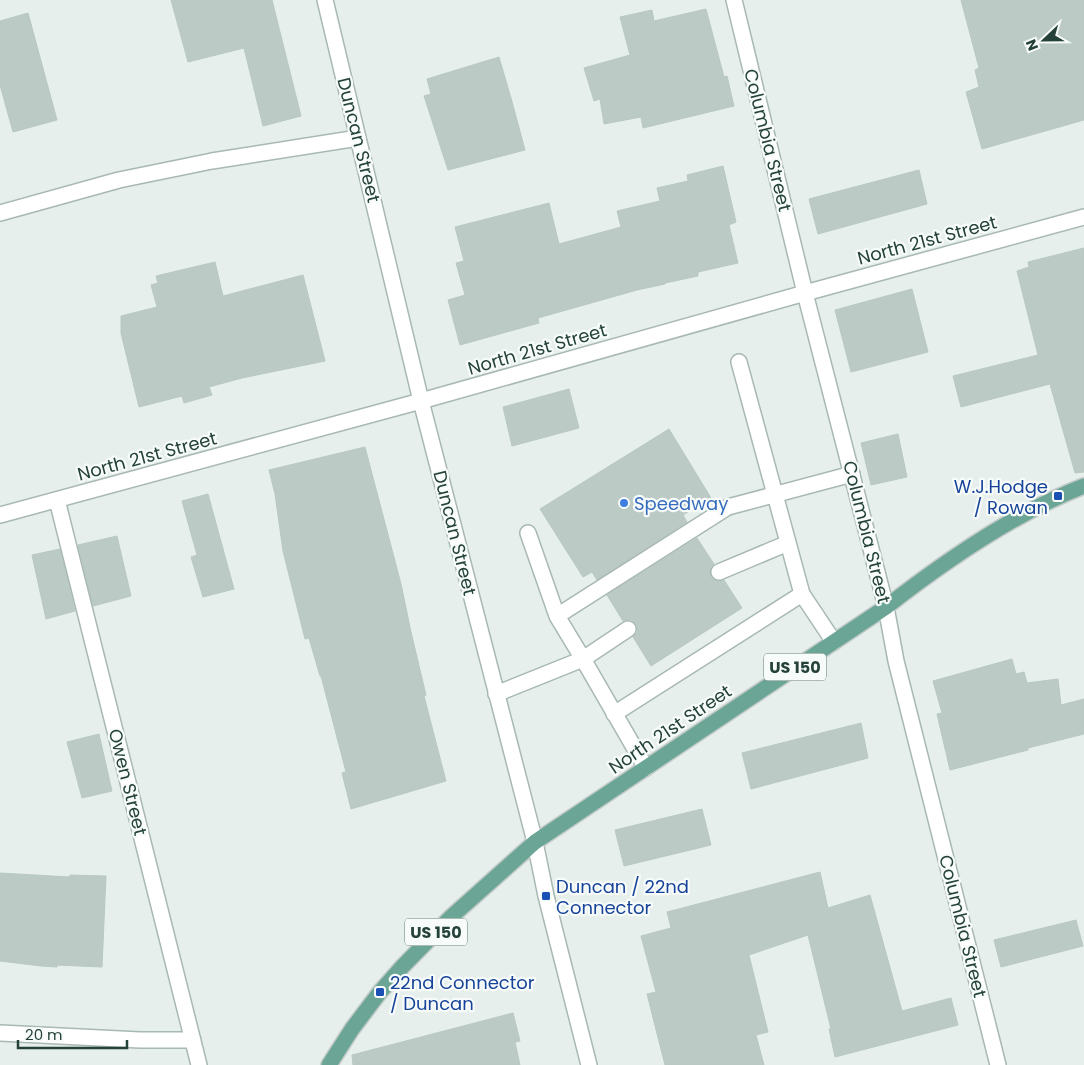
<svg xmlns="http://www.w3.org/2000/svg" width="1084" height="1065" font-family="Poppins,sans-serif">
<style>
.building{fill:#bbcac4;stroke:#b8c9c2}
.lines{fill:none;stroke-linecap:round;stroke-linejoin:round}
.service-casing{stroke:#a8b8b2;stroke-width:18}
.minor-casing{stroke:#a8b8b2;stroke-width:18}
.primary-casing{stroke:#c2cac8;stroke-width:18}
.service{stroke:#fff;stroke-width:15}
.minor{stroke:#fff;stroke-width:15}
.primary{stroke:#6aa596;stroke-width:15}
.transit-dot{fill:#1a4fb4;stroke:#f7fbf9;stroke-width:2}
.shop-dot{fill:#3f7fe0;stroke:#f7fbf9;stroke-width:2}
.labels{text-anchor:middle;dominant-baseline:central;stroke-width:4.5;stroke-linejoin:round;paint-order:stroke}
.shield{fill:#f7fbf9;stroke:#637a73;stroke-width:1}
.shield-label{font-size:16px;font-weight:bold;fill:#24423a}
.street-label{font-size:18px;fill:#24423a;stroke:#f7fbf9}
.transit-label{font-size:18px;fill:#164399;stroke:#f7fbf9;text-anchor:start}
.shop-label{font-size:18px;fill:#366cbe;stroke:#f7fbf9;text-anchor:start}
</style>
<rect width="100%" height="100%" fill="#e6efeb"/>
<path class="building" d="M171,0h101l29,116 -38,10 -19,-78 -56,14z
M961,0h123v120l-102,29 -16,-57 13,-5 -4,-17 4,-2z
M706,9l18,68 3,-1 7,30 -91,22 -2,-11 -37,7 -4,-25 -6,2 -10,-33 46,-13 -10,-38 32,-7 2,11z
M28,13l29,107 -44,12 -13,-47v-64z
M499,57l12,41 14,52 -77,20 -24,-74 7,-2 -4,-15z
M723,166l13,56 -7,3 9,38 -40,9v4l-33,7v1l-28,6 -99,28 1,5 -79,22 -12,-45 17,-5 -9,-32 8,-2 -9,-34 94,-24 10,41 62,-17 -4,-16 43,-10 -3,-13 31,-7 -1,-6z
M919,170l8,34 -109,30 -9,-35z
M1084,248v224l-9,1 -25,-89 -89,23 -8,-31 85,-21 -21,-84 12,-4 -1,-5z
M215,262l8,34 80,-21 22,86 -83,17 -33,9 3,8 -28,8 -2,-7 -43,11 -18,-74v-17l36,-9 -6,-22 7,-2 -2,-7z
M912,289l16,63 -77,20 -16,-62z
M569,389l10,39 -67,18 -9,-39z
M669,429l42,69 -28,17 4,7 -90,58 -5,-8 -9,5 -43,-68z
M898,434l9,43 -36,8 -10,-42z
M365,447l36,137 10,48 15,63 -2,1 22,85 -95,28 -9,-36 4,-1 -25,-96h-1l-11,-38 -4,1 -22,-88 -8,-57 -6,-24z
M208,494l26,95 -31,8 -12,-40 6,-2 -15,-54z
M117,536l14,60 -38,10 -15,-61z
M697,538l17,26 -3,3 -1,3 1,6 2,3 4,2 7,-1 18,28 -91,58 -18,-29 4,-4v-5l-1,-4 -4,-4h-5l-4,1 -16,-26z
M60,549l15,62 -29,8 -14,-64z
M1012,659l4,15 8,-2 3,11 31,-4 3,26 23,-6v35l-56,14v2l-78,20 -13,-56 5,-1 -9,-32z
M861,723l7,35 -117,31 -9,-36z
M99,734l13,57 -30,7 -15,-56z
M702,809l9,36 -87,21 -9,-36z
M820,872l8,36 42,-13 32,116 49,-13 7,27 -123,32 -6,-28h2l-23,-94 -59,20 19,77 -12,3 8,30h-99l-18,-71 9,-2 -15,-56 30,-8 -4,-16z
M0,873l70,4v-2l36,1 -4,91 -45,-2v2l-16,-1 -41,-5z
M1076,920l7,26 -82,21 -7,-27z
M513,1013l7,28 -5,1 5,23h-167l-1,-10z"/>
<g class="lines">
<g class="service-casing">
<path id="service" d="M0,213l119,-33 93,-19 146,-23
M739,362l63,232 32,48
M528,533l29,83
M719,572l69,-29
M496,694l87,-35 45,-30
M614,714l188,-120
M646,768l-63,-109 -26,-43 171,-109 124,-33"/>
</g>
<g class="minor-casing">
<path id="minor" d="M325,0l96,401 114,441 11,54 43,169
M734,0l71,293 81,314 10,54 102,404
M57,500l142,565
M0,515l421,-114 384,-108 279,-76
M0,1033l140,7h53"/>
</g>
<g class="primary-casing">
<path id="primary" d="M329,1065l23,-36 28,-37 23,-26 48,-49 84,-75 351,-235c59,-46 128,-94 198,-121"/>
</g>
<use href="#service" class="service"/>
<use href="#minor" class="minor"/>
<use href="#primary" class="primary"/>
</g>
<g class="transit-dot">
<rect x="1053" y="491" width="10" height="10" rx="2.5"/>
<rect x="541" y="891" width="10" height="10" rx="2.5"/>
<rect x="375" y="987" width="10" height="10" rx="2.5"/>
</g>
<circle class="shop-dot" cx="624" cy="503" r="5"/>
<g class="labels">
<g class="shield">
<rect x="764" y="653.5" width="62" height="27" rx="4"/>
<rect x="405" y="918.5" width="62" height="27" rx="4"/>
</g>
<g class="shield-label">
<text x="795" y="667">US 150</text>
<text x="436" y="932">US 150</text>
</g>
<g class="street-label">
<text transform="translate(359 140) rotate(76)">Duncan Street</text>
<text transform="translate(768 140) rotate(76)">Columbia Street</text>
<text transform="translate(927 240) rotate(-15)">North 21st Street</text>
<text transform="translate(537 349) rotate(-16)">North 21st Street</text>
<text transform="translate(147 456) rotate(-15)">North 21st Street</text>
<text transform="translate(867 532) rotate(76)">Columbia Street</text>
<text transform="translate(455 533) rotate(76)">Duncan Street</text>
<text transform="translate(670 729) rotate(-34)">North 21st Street</text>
<text transform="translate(128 782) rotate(76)">Owen Street</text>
<text transform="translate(963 926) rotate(76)">Columbia Street</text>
</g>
<g class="transit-label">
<text x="1048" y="486" text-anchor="end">W.J.Hodge<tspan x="1048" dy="21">/ Rowan</tspan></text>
<text x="556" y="886">Duncan / 22nd<tspan x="556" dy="21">Connector</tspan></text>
<text x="390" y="982">22nd Connector<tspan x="390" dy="21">/ Duncan</tspan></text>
</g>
<g class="shop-label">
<text x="634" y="503">Speedway</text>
</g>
</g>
<g transform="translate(1044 40) rotate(248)" stroke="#f7fbf9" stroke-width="4" paint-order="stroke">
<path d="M0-4L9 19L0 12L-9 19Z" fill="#24423a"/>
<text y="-8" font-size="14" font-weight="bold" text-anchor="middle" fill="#24423a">N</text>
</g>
<path d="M18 1040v8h109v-8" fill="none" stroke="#24423a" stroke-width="2.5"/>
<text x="25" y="1040" font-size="15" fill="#24423a" stroke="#f7fbf9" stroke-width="4" paint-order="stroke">20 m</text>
</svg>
